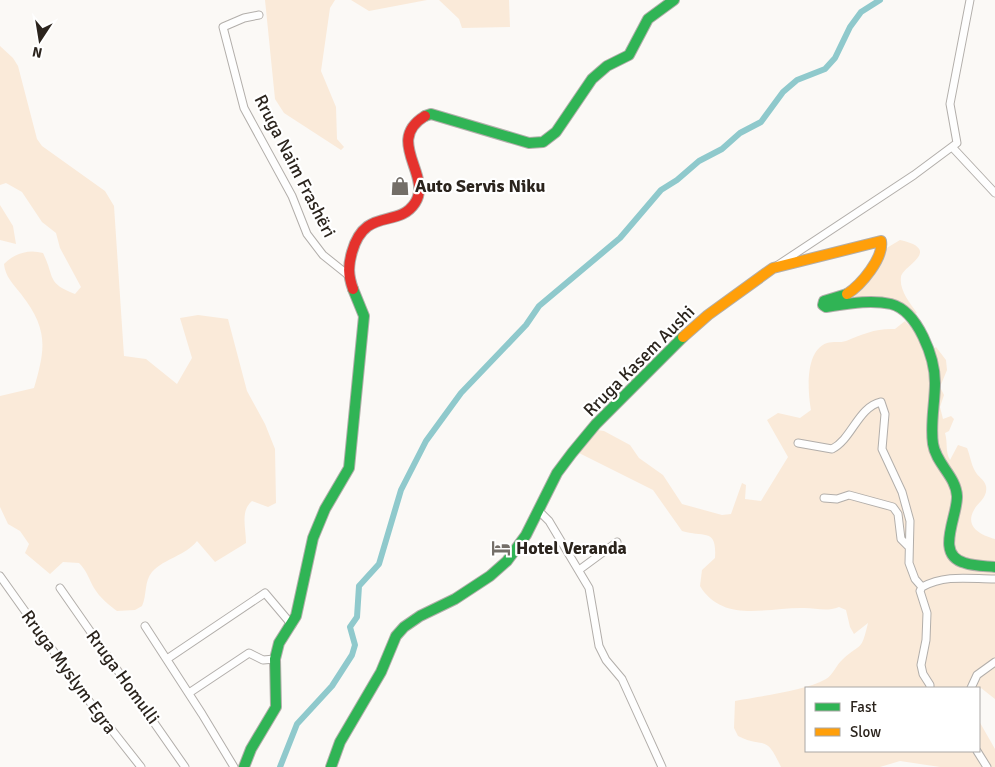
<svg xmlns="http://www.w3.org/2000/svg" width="995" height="767" font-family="Signika,sans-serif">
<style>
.green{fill:#faead9}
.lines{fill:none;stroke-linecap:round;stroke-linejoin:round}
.canal{stroke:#8fc9cc;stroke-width:6}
.street-casing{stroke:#b2aeaa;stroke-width:9}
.fast-casing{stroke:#b2aeaa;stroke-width:12}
.slow-casing{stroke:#b2aeaa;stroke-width:12}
.jam-casing{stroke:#b2aeaa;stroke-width:12}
.street{stroke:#fefefe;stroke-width:7}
.fast{stroke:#30b455;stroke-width:10}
.slow{stroke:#ff9f0a;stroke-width:10}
.jam{stroke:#e5322d;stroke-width:10}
.labels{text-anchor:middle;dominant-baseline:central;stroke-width:4.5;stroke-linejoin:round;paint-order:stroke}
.street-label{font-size:18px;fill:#2b241d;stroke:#fff}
.poi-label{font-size:18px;font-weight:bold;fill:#2b241d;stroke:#fff;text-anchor:start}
</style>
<rect width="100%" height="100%" fill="#fbf9f6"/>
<path class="green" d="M265,0h70l-5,8 -9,63 15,36 1,32 7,8 -3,3 -57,-37 -9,-14z
M351,0h76l-58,11z
M439,0h70l1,27 -48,1 -3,-9z
M0,46l13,12 5,8 19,73 5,7 63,45 9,15 10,150 22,3 31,25 15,-26 -12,-40 18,-3 30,4 19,72 18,33 10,25 1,54 -8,4 -16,-6c-12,10 -6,27 -6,42l-31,19 -18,-21c-12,15 -32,17 -45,31 -8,9 -5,24 -10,34l-7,4 -18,1c-8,-6 -17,-13 -23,-23 -5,-9 -7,-17 -15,-25l-16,-1 -13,12 -25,-21 4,-9 -9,-13 -12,-7 -8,-17v-111l34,-8c12,-41 14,-59 -13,-94 -8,-10 -16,-18 -17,-30 11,-11 25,-15 39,-11 12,24 3,30 32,41l6,-7 -21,-39 -4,-15 -14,-11 -20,-30 -16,-9 -6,2z
M0,205l13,21 3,18 -16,-4z
M900,240c44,10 2,26 1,37 -2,13 9,26 16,36l-10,4 -5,-8 -48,-7 -1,-7 32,-46z
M905,321l16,16 8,15 7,-5 10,13 1,10 -7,17 4,8 -4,12 3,12 8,-3 3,3 -5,12 -4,2c3,10 0,18 5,27l8,-15 9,3c3,7 4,16 8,23 3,6 9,8 11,15 2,12 -8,16 -12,24 -10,17 8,26 21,29v160l-14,-11 -2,2v-2h-173v63h173v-30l16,28v18h-55l-40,-6 -20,6h-99c-16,-35 -15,-17 -43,-31l-4,-8 1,-27c25,-5 70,-10 91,-22 7,-4 10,-14 17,-20 19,-17 18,-7 25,-36l-14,11 -4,-7 -4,-17 -7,-3c-13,5 -22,1 -35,1 -36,-1 -81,16 -104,-22l2,-16 13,-12c2,-31 -11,-20 -33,-27l-29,-41 -76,-38 20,-22 7,1 26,14 9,13 24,17 19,29 40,11 9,-1 11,-31 4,2 -1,14 16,2 27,-44 -21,-37 11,-7 22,5 11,-8c-3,-17 -7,-59 16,-67 6,-2 13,0 19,-2 16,-7 31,-13 49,-12z"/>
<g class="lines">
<path class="canal" d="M280,767l17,-43 35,-38 20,-31 3,-10 -5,-18 7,-10 2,-31 20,-22 22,-74 25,-49 35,-48 65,-68 13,-19 81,-68 41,-48 16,-10 22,-19 23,-12 18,-16 21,-11 22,-30 14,-12 28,-11 10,-11 15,-31 11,-15 19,-12"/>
<g class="street-casing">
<path id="street" d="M259,15l-15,3 -21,9 21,81 48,88 15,38 16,21 25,20
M953,148l42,45
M778,265l136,-90 43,-32 -7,-39 20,-104
M798,443l34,6c20,-10 26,-42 49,-47l4,12 -3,35 20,43 8,29 -1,42 6,16 7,8c24,-13 48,-8 73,-8
M824,498l13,1 12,-4 44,12 5,7 3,25 8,8
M538,510l11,11 40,67 10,58 7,14 16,19 40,88
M579,570l38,-28
M0,576l89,125 52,66
M922,587l-2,4 7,22 -1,27 -5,25 2,9 7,11v3
M60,588l125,179
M145,626l57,88 32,53
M167,659l98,-66 27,32
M971,688l6,-13 18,-13
M189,693l60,-40 14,7 12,-1
M977,751l10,16"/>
</g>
<g class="fast-casing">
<path id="fast" d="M425,116l6,-2 98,29 14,-1 13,-10 36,-53 15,-13 22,-11 19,-36 26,-19
M847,294l-23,7 -1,4 3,2c20,-3 44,-8 65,-3 27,7 44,54 44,79 0,20 -5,41 -2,61 3,20 23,32 24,52 1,20 -23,59 8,67 9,3 20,3 30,4
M244,767l7,-18 25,-42 -1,-48 4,-16 17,-27 17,-78 12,-29 24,-41 15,-152 -11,-27
M331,767l9,-25 41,-70 15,-36 8,-9 16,-11 35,-17 35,-23 17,-15 19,-26 31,-62 15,-20 24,-29 87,-87"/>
</g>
<g class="slow-casing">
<path id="slow" d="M683,337l25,-22 65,-47 108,-27c3,17 -20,44 -34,53"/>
</g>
<g class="jam-casing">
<path id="jam" d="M353,289c-5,-14 -5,-23 -1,-37 13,-46 46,-23 63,-49 18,-28 -31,-62 10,-87"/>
</g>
<use href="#street" class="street"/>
<use href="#fast" class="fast"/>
<use href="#slow" class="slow"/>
<use href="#jam" class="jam"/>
</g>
<defs>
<g id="shop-bare" transform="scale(1.5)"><path d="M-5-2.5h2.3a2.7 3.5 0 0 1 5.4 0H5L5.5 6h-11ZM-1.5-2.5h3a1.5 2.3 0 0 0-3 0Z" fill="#746f69" stroke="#fff" stroke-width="2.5" paint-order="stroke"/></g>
<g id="hotel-bare" transform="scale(1.5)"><path d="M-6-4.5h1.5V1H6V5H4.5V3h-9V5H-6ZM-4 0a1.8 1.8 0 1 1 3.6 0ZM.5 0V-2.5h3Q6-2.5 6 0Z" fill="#746f69" stroke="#fff" stroke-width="2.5" paint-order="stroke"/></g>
</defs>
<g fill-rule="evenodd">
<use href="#shop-bare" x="400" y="186"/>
<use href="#hotel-bare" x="501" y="548"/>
</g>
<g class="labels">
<g class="street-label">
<text transform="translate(295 166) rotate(63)">Rruga Naim Frashëri</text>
<text transform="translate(639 361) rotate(-45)">Rruga Kasem Aushi</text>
<text transform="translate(69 672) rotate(54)">Rruga Myslym Egra</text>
<text transform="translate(123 677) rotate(54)">Rruga Homulli</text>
</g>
<g class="poi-label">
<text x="415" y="186">Auto Servis Niku</text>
<text x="516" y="548">Hotel Veranda</text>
</g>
</g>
<rect x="805" y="687" width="175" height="65" fill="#ffffff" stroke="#aaa7a5"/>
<rect x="815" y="703" width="25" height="8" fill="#30b455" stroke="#aaa7a5"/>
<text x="850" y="712" font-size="15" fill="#2b241d">Fast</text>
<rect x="815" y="728" width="25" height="8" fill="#ff9f0a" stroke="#aaa7a5"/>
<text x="850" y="737" font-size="15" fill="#2b241d">Slow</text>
<g transform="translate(40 40) rotate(192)" stroke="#ffffff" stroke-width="4" paint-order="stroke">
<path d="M0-4L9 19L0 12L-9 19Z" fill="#2b241d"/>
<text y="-8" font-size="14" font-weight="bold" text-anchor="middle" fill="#2b241d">N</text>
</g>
</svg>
